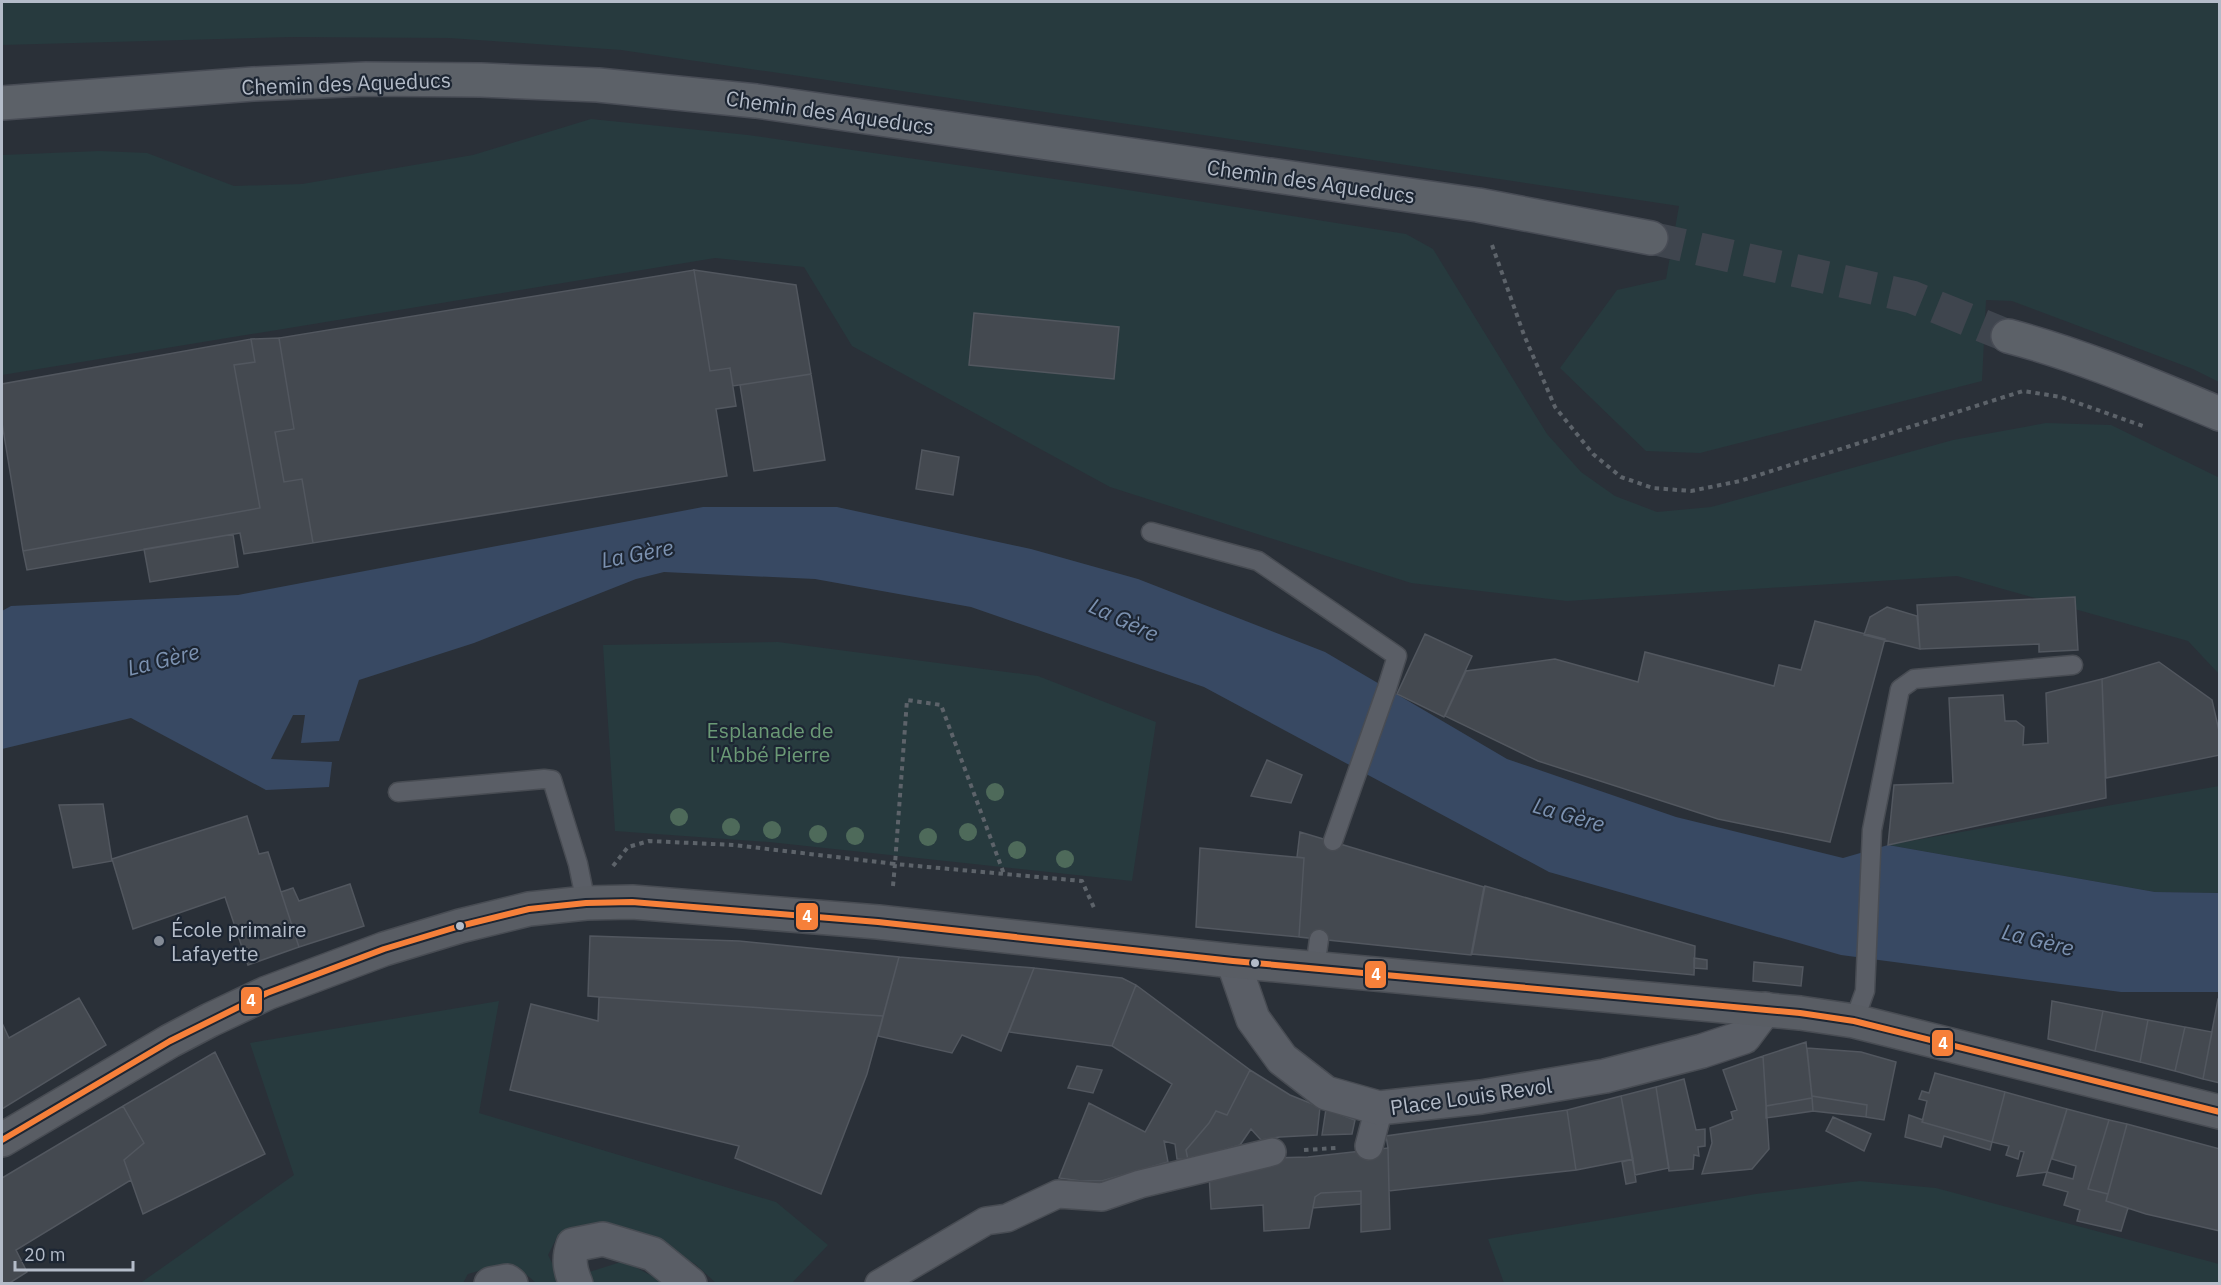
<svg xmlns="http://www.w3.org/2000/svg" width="2221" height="1285" font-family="'IBM Plex Sans',sans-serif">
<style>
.green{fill:#273a3e}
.water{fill:#384963}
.building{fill:#444950;stroke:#52575f;stroke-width:1.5}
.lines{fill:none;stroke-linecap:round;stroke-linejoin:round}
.primary-tunnel{stroke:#3f454e;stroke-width:33;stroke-dasharray:33 16;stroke-linecap:butt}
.service-casing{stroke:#484c53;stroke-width:21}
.pedestrian-casing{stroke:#484c53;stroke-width:30}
.minor-casing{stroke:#484c53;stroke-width:36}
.secondary-casing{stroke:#484c53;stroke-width:36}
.primary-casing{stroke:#484c55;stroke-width:36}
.path{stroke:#5d636a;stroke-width:4;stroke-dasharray:4.5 4.5;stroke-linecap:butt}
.service{stroke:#5a5e66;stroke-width:18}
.pedestrian{stroke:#5a5e66;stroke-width:27}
.minor{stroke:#5a5e66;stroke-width:33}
.secondary{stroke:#595d64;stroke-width:33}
.primary{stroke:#5c6168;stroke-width:33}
.bus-1-casing{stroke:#1d2633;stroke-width:10}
.bus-1{stroke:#f6803a;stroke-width:6}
.tree{fill:#4e6a5a}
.bus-dot{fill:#b4bcc9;stroke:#1d2633;stroke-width:2}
.poi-dot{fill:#848b96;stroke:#1d2633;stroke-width:2}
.labels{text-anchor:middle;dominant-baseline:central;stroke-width:4.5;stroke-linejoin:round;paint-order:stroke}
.street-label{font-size:21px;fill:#b4bcc9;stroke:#1d2633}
.park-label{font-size:21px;fill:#6b9a76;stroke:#1d2633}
.poi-label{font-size:21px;fill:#b4bcc9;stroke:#1d2633;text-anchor:start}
.water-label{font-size:22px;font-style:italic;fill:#7c92b1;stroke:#1d2633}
.line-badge{stroke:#1d2633;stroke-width:2}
.badge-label{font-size:16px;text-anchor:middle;font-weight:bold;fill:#fff}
</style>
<rect width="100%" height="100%" fill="#2a3038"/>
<path class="green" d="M2,2h2217v380l-26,-13 -181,-68 -26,-1 -4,81 -282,72 -54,-2 -86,-83 57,-78 49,-11 13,-73 -353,-53 -705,-103 -172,-12 -157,-1 -290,8z
M591,119l157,16 348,50 310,49 27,15 114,185 34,38 34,24 42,16 54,-5 242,-67 93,-17 65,2 109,53 -1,196 -31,-33 -231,-65 -390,25 -156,-18 -301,-96 -258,-141 -48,-79 -89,-9 -713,117v-220l97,-4 48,2 87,33 68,-2 171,-29z
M778,642l260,34 118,46 -24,159 -363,-39 -154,-11 -12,-186z
M2219,786v107l-64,-1 -267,-47z
M499,1001l-20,112 297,89 52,43 -36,38h-76l-21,-19 -42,-23 -49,-11 -46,5 -10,20 14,28h-26c-25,-24 -38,-18 -68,-9l-5,9 -324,1 155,-109 -44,-132z
M1860,1181l76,7 283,76v19h-715l-16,-44 268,-45z
M624,1261l41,22h-74l-5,-10z"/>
<path class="water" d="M703,507h134l194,42 107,30 187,73 182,107 169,58 167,41 45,-13 267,47 64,1v99h-98l-280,-37 -292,-83 -345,-185 -233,-80 -156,-28 -151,-7 -28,7 -162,64 -115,37 -20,61 -38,2 4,-28h-12l-22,44 61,3 -3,25 -63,3 -135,-72 -129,31v-138l9,-5 227,-11z"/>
<path class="building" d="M694,270l16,101 20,-3 6,38 -20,3 11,67 -414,67 -11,-64 -18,3 -9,-50 19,-3 -15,-91z
M694,270l102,15 15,89 -78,12 -3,-18 -20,3z
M974,313l145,14 -5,52 -145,-14z
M279,338l15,91 -19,3 9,50 18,-3 11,64 -69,11 -4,-21 -213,37 -4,-19 237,-43 -26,-143 21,-3 -4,-23z
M251,339l4,23 -21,3 26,143 -237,43 -21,-128v-39z
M811,374l14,86 -71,11 -14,-86z
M922,450l37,7 -6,38 -37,-6z
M233,534l5,33 -88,15 -6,-33z
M2075,597l3,53 -39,2v-8l-119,5 -3,-44z
M1887,607l30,9 3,33 -56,-14 6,-18z
M1815,621l70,18 -55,203 -112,-23 -180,-58 -93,-45 21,-45 89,-12 83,23 7,-30 129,34 5,-21 22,5z
M1425,634l47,22 -28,61 -47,-23z
M2159,662l53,38 8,35v20l-114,23 -4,-99z
M2102,679l4,119 -218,47 6,-60 59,-2 -4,-85 54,-3 2,26h11l8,6 -1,18 25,-2 -2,-50z
M1267,760l35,15 -11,28 -40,-7z
M103,804l9,57 -39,7 -14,-63z
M247,816l12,38 9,-2 31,95 -51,18 -23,-68 -92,32 -21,-70z
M1300,832l184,55 -13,68 -172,-18 5,-79 -7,-1z
M1200,848l104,10 -5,79 -103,-10z
M350,884l14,42 -65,21 -18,-55 12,-4 6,13z
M1485,886l210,60 -1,29 -222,-21z
M590,936l149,5 160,16 -16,59 -284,-19 -11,-1z
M899,957l135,11 -33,83 -39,-16 -10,18 -74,-17z
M1694,958l13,2v9l-13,-1z
M1754,962l49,5 -2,19 -48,-5z
M1034,968l88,10 14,7 -24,61 -103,-14z
M1136,985l114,85 -23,45 -11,-4 -7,12 -23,27 2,10 -11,-1 -2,-15 -11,-3 4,21 -66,19h-21l-22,-3 30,-75 56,29 27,-48 -60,-38z
M599,997l284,19 -16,58 -46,120 -86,-36 4,-12 -229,-56 21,-86 67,17z
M79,998l27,47 -104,64v-86l7,15z
M2218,999h2v84l-17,-4z
M2052,1001l51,10 -8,40 -47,-12z
M2103,1011l45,9 -8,42 -45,-11z
M2148,1020l37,7 -10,44 -35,-9z
M2185,1027l27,5 -9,47 -28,-8z
M1806,1042l6,56 -46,8 -3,-50z
M1807,1048l54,4 35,10 -12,58 -18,-3 1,-12 -55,-9z
M215,1052l50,102 -122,60 -19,-54 20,-17 -21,-37z
M1763,1056l6,93 -17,20 -50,5 10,-31 -2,-15 23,-9 -2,-7 6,-2 -14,-40z
M1077,1066l25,4 -9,23 -25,-5z
M1250,1070l40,25 30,12 -3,28 -37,2 -19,3 -10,-11 -11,16 -52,15 -2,-10 23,-27 7,-12 11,4z
M1935,1073l70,19 -13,50 -70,-20 5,-21 -8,-2 3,-8 7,2z
M1684,1079l12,51 9,-1v17l-7,1 1,9 -5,-1 -1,14 -24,2 -13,-84z
M1656,1087l13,81 -34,7 -14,-79z
M2005,1092l62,17 -20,63 -30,4 7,-24 -4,-1 -2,8 -12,-4 3,-9 -17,-4z
M1621,1096l12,63 -57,11 -9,-60z
M1812,1096l55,9 -1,12 -53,-6z
M1812,1098l1,13 -47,7v-12z
M123,1106l21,37 -20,17 7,20 -115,70 11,22 -19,12h-6v-106z
M1326,1109l29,11 -3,14 -30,1z
M2067,1109l42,11 -21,69 20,5 -2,7 22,7 -7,23 -44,-10 3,-11 -16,-5 4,-13 -25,-7 4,-13 26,7 3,-13 -24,-7z
M1567,1110l9,60 -187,21 -1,-43 -2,-12z
M1909,1115l14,5 -1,2 70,20 -2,8 -46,-14 -3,11 -36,-10z
M1833,1117l38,17 -7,17 -38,-20z
M2109,1120l18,4 -19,70 -20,-5z
M2127,1124l93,25v82l-74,-17 -40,-13z
M1388,1148l2,81 -29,3v-41l-40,2 -6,4 -6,31 -45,3 -1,-26 -52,4 -2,-35 60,-16 39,-1z
M1633,1159l3,23 -10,2 -4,-22z
M1361,1191v13l-48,4 2,-11 6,-4z"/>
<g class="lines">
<path class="primary-tunnel" d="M1651,238l261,59 96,39"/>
<g class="service-casing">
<path id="service" d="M1151,532l107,29 139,95 -10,32 -54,153
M398,792l146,-13 8,1 26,84 8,39
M1315,968l4,-29
M1854,1021l11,-30 7,-161 28,-141 14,-10 159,-14"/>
</g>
<g class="pedestrian-casing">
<path id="pedestrian" d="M1369,1146l10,-38
M879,1284l107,-63 21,-3 51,-24 44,3 38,-13 132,-32"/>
</g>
<g class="minor-casing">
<path id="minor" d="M1233,961l20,58 29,40 44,34 53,15 102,-11 124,-21 97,-25 42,-14 21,-28
M491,1284l16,-3 4,3
M576,1284c-6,-14 -8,-25 -3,-39l30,-6 50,15 37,30"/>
</g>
<g class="secondary-casing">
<path id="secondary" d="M2,1140l168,-99 40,-21 57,-27 117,-44 76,-23 69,-17 57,-6 46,-1 246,20 355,39 567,52 54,8 366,91"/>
</g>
<g class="primary-casing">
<path id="primary" d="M2,103l251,-19 113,-5 115,1 117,5 158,16 722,104 173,33
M2008,336c73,19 142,49 212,78"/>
</g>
<path class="path" d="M1492,245l32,90 31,72 38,47 28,23 32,11 38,3 49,-10 283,-90 38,6 85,30
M613,866l15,-19 21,-6 85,4 161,19 12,-164 34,5 63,169
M893,886l2,-22 187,17 13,29
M1304,1150l32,-2"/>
<use href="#service" class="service"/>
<use href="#pedestrian" class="pedestrian"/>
<use href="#minor" class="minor"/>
<use href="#secondary" class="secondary"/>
<use href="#primary" class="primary"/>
<g class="bus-1-casing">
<path id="bus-1" d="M2,1140l168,-99 97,-48 117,-44 76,-23 69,-17 57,-6 46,-1 246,20 355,39 567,52 54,8 366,91"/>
</g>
<use href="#bus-1" class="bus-1"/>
</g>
<g class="tree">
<circle cx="995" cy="792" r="9"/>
<circle cx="679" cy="817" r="9"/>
<circle cx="731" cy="827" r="9"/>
<circle cx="772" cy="830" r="9"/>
<circle cx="968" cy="832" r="9"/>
<circle cx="818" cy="834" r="9"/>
<circle cx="855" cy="836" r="9"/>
<circle cx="928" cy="837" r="9"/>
<circle cx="1017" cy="850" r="9"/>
<circle cx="1065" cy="859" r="9"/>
</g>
<g class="bus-dot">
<circle cx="460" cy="926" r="5"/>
<circle cx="1255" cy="963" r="5"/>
</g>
<circle class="poi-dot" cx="159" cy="941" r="6"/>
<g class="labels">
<g class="street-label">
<text transform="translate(346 83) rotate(-2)">Chemin des Aqueducs</text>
<text transform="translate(830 112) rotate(8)">Chemin des Aqueducs</text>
<text transform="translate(1311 181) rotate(8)">Chemin des Aqueducs</text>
<text transform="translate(1471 1096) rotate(-8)">Place Louis Revol</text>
</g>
<g class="park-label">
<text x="770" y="730">Esplanade de<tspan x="770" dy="24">l'Abbé Pierre</tspan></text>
</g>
<g class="poi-label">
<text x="171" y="929">École primaire<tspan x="171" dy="24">Lafayette</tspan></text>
</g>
<g class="water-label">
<text transform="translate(637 553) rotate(-11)">La Gère</text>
<text transform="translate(1124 619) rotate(25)">La Gère</text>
<text transform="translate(163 659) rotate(-14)">La Gère</text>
<text transform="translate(1569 814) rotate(16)">La Gère</text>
<text transform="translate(2038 939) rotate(14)">La Gère</text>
</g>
</g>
<g class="line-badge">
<rect x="795" y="902" width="24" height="29" rx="6" fill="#f6803a"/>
<rect x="1364" y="960" width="23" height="29" rx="6" fill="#f6803a"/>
<rect x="240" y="986" width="23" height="29" rx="6" fill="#f6803a"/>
<rect x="1931" y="1029" width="23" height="28" rx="6" fill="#f6803a"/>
</g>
<g class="badge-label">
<text x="807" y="922">4</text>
<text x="1376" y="980">4</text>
<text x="251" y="1006">4</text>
<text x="1943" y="1049">4</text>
</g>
<rect width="2221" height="1285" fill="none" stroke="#b4bcc9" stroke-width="6"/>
<path d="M15 1261v9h118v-9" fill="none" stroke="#b4bcc9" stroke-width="3"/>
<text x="24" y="1261" font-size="18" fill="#b4bcc9" stroke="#1d2633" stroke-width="4.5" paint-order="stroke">20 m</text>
</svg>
